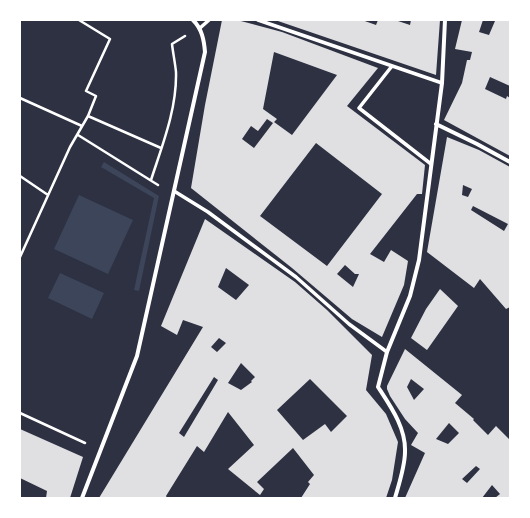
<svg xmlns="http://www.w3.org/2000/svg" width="530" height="518" font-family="Helvetica,sans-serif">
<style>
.green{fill:#3c4559}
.building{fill:#e0e0e3;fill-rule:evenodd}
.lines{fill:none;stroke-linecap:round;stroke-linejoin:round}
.path{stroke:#fff;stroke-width:2.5}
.pedestrian{stroke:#fff;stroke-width:3.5}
.minor{stroke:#fff;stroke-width:4}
</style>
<rect width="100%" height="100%" fill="#2d3142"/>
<path class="green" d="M104,162l55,34 -20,95 -5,-1 20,-92 -53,-31z
M79,195l54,25 -25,54 -54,-25z
M60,273l44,20 -12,26 -44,-21z"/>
<path class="building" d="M222,20h15l45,12 96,36 -31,38 78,59 -3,29h-5l-47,60 14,8 7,-12 17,11 -4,24 -22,52 -30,-18 -60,-51 -101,-80 14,-83zM274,52l63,23 -45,60 -18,-13 3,-3 -14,-10zM267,119l6,4 -19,25 -12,-9 9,-13 7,5zM316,143l66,51 -55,72 -67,-50zM345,265l10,9h4l-6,13 -16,-13z
M275,20h87l14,5 2,-5h17l15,5 1,-5h29l-4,55z
M462,20h21l-4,12 10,3 6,-14 -2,-1h17v66l-20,-9 -5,12 21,10 1,-3 3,2v58l-66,-36 18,-37 5,-23h3l2,-8 -17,-3z
M447,137l32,13 31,17v140l-4,2 -26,-30 -6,9 -47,-36zM463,185l9,4 -4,8 -6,-2zM473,206l35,18 -4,7 -33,-21z
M205,219l90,63 32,28 45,45 -6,35 20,24 12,28 -6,38 -6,18h-85l9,-14 -2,-2 6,-7 -21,-27 -36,34 7,7 -4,6 -32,-26 26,-24 -26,-33 -24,40 -7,-6 -31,50 1,2h-68l104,-171 -20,-7 -6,15 -16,-9zM226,268l23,17 -13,15 -18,-13zM219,338l7,5 -9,9 -6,-5zM241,363l14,14 -4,4 1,1 -11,8 -13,-7zM214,377l4,3 -34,57 -5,-4zM310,379l37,37 -16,16 -6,-8 -22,16 -26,-30z
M440,289l18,17 -31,44 -16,-12 15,-29z
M405,349l57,46 -7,8 19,16 -1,1 15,15 8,-9 14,14v58h-15l5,-4 -8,-9 -10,13h-77l20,-45 -14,-8 7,-12 -13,-14 -15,-23 -3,-7v-3zM411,379l13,10 -10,11 -7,-13zM449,423l10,10 -11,11 -12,-5zM476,466l4,3 -13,14 -5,-4z
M20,429l63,28 -13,41h-24l1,-7 -27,-13z"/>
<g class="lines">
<path class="path" d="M20,98l62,28
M88,116l73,32
M78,135l80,50
M20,176l28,19
M151,180c11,-34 26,-71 25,-108 -1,-10 -3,-19 -4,-28l13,-8
M20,257l50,-110 18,-31 8,-20 -10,-5 24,-52 -31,-19
M20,413l65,30"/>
<path class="pedestrian" d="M258,20l184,63
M200,28l9,-8
M392,66l-33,42 72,56
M174,191l34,21 88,65 53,47 38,28"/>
<path class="minor" d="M436,124l41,20 33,18
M82,498l55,-142 68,-304c-1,-12 -3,-23 -12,-32
M395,498c4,-14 10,-32 10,-46 1,-24 -14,-45 -27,-65l9,-35 23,-56 9,-36 23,-177 3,-63"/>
</g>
<rect width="530" height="518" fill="none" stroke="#ffffff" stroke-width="42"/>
</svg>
